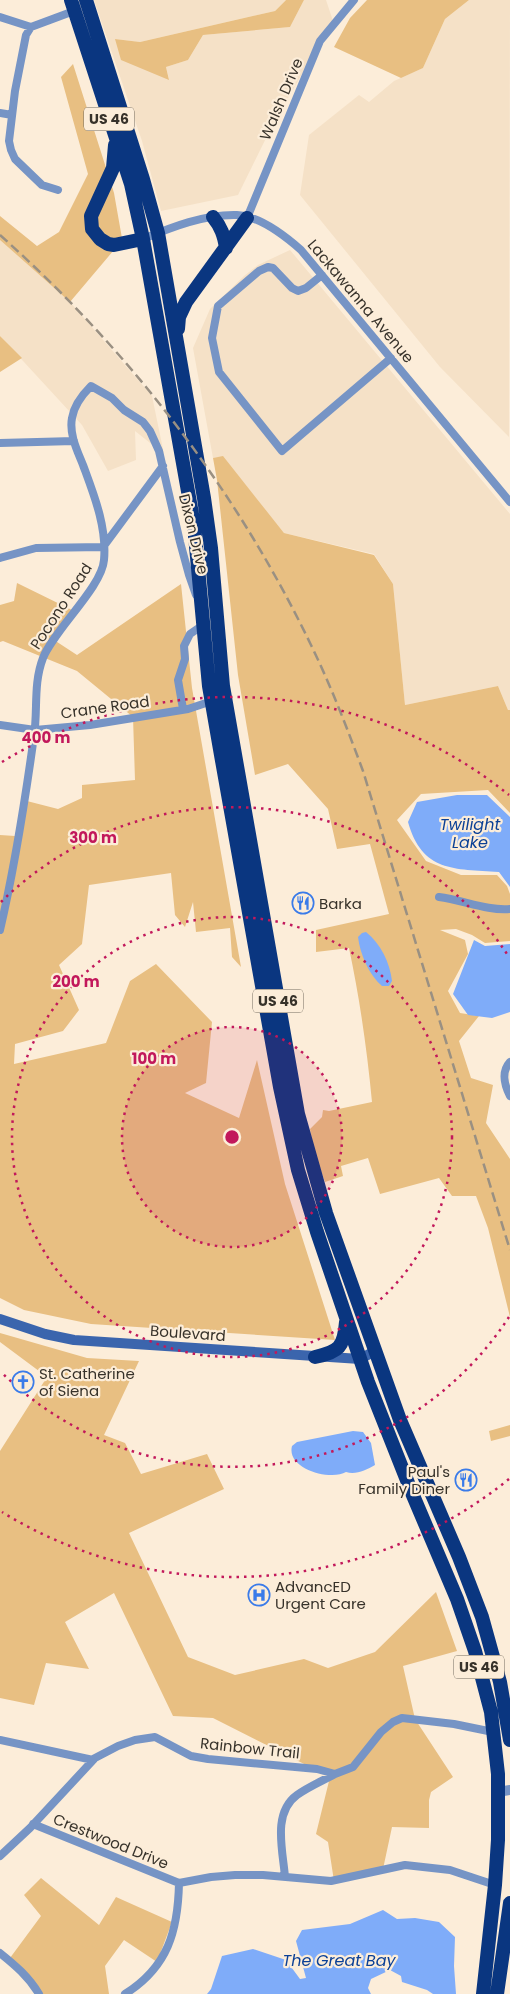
<svg xmlns="http://www.w3.org/2000/svg" width="510" height="1994" font-family="Poppins,sans-serif">
<style>
.built{fill:#f5e1c7}
.green{fill:#e8bf82}
.water{fill:#7facf9}
.lines{fill:none;stroke-linecap:round;stroke-linejoin:round}
.minor{stroke:#7694c5;stroke-width:8}
.tertiary{stroke:#7694c5;stroke-width:10}
.secondary{stroke:#3b65ad;stroke-width:10}
.trunk{stroke:#0a3680;stroke-width:14}
.rail{stroke:#9a9082;stroke-width:2.5;stroke-dasharray:10 5;stroke-linecap:butt}
.ring{fill:none;stroke:#c2185b;stroke-width:2.5;stroke-dasharray:2.5 5}
.labels{text-anchor:middle;dominant-baseline:central;stroke-width:4.5;stroke-linejoin:round;paint-order:stroke}
.shield{fill:#fcedd9;stroke:#726a5e;stroke-width:1}
.shield-label{font-size:14px;font-weight:bold;fill:#37322a}
.street-label{font-size:15px;fill:#37322a;stroke:#fcedd9}
.poi-label{font-size:15px;fill:#37322a;stroke:#fcedd9;text-anchor:start}
.water-label{font-size:16px;font-style:italic;fill:#0b4096;stroke:#fcedd9}
.centre{fill:#c2185b;stroke:#fcedd9;stroke-width:2.5}
.ring-label{font-size:15px;text-anchor:middle;font-weight:bold;fill:#c2185b;stroke:#fcedd9;stroke-width:4.5;stroke-linejoin:round;paint-order:stroke}
</style>
<rect width="100%" height="100%" fill="#fcedd9"/>
<path class="built" d="M94,0h192l-11,11 -135,31 -25,-3 54,40 -3,-12 22,-7 15,-25 87,-8 14,-27h22l7,21 -59,101 -36,73 -77,16 -19,-70z
M469,0h41l-1,437 -69,-70 -140,-172 9,-60 50,-40 10,7 25,-21 29,-13 22,-49z
M0,240l70,62 82,94 12,58 -29,-23 1,29 -28,11 -26,-46 -82,-89z
M290,250l220,264v196h-2l-10,-24 -93,19 -12,-121 -19,-30 -90,-21 -61,-76 -10,1 -20,-110 17,-39 34,-33 14,-11z"/>
<path class="green" d="M286,0h18l-14,27 -87,8 -15,25 -22,7 3,13 -48,-20 -6,-21 25,3 135,-31z
M367,0h102l-24,19 -22,49 -22,10 -67,-31 16,-29z
M73,64l41,129 9,51h-4l-49,58 -70,-62v-24l37,30 22,-14 29,-58 -27,-97z
M0,336l22,22 -22,14z
M223,456l61,77 90,22 19,29 12,121 93,-19 10,24h2v103l-22,-23 -67,4 -24,26 29,41 35,14h36l10,11 3,8v47l-25,2 -13,-8 -16,-6 -16,1 25,10 3,14 -20,37 12,22 19,3 -20,25 12,37 22,7 -7,38 24,36v158l-22,-89 -12,-32h-24l-13,-18 -59,16 -12,-36 -27,8 2,10 -18,6 -11,-30 -4,-23 12,-12 1,-7 6,1 43,-9c-5,-52 -12,-102 -23,-154l-33,4v-22l73,-16 -19,-70 -33,5 -9,-40 -40,-45 -33,11 -17,-100 -21,-195 -4,-22z
M17,583l55,27 -21,28 26,17 104,-71 11,104 49,279 -9,-10 -2,-29 -34,4 -3,-30 -8,25 -10,-12 -4,-42 -82,12 -7,59 -23,21 20,45 -16,21 -48,13 -1,20 92,-21 24,-62 26,-17 56,58 -6,61 -21,10 54,25 18,-58 28,124 50,156 -244,-16 -67,-14 -24,-12v-463l15,1 8,-36 35,9 24,-11v-13l53,-5 -2,-63 -56,-46 -74,-30 -3,1v-37l14,-4z
M0,1333l87,25 52,3 -35,74 21,8 16,31 66,-20 17,35 -95,44 59,124 47,18 69,-16 24,9 47,-16 61,-60 21,59 -54,15 12,53 38,58 -22,15 -2,8v28l-37,-1 -9,42 -49,12 -6,-39 -12,-8 14,-57 -117,-59 -40,-2 -59,-123 -49,29 24,47 -43,-6 -12,42 -34,-7v-247l47,-74 -47,-35z
M510,1425v11l-19,5 -2,-10z
M41,1878l58,47 17,-28 56,25 -15,40 -33,-22 -19,26 4,28h-67l-32,-36 31,-42 -17,-21z"/>
<path class="water" d="M457,795h30l23,22v70l-11,-15c-45,-3 -77,0 -91,-50l9,-20z
M366,932c15,12 24,31 26,49l-3,5h-7c-13,-11 -22,-32 -24,-49l4,-4z
M474,940l11,6 25,-2v68l-18,6 -24,-3 -15,-21z
M353,1431l10,1 8,11 4,22c-9,5 -19,10 -29,7 -15,9 -60,-3 -54,-26l5,-4z
M383,1910l14,9 18,-1 24,4 16,15 -1,29 2,28h-23l-6,-4 -25,-8 -1,-6 -11,-6 -19,9 -3,9 3,6h-164l4,-5 11,-33 31,-7 33,11 14,19 6,-1 -10,-37 6,-11 48,-6z"/>
<g class="lines">
<path class="minor" d="M0,17l31,10
M0,113l12,2
M58,190l-16,-5 -27,-26 -4,-9 -2,-9 6,-50 11,-56 5,-8 43,-16
M247,218l73,-177 34,-41
M143,239c29,-12 62,-25 94,-24 23,1 47,20 64,35l209,252
M322,275l-16,13 -8,3 -6,-3 -19,-20 -5,-1 -9,4 -41,35 -6,32 7,34 63,79 109,-93
M0,443l74,-2
M0,558l36,-10 67,-1 60,-81
M183,709l-5,-29 7,-21 -1,-13 6,-12 13,-9
M0,725l35,5 55,-5 98,-16 24,-8
M439,897c24,3 48,14 71,12
M0,930c15,-64 25,-129 34,-194 4,-26 -1,-52 9,-78 11,-28 59,-71 61,-98 3,-33 -10,-65 -21,-95 -6,-15 -14,-31 -11,-47 2,-13 10,-23 19,-32l21,12 12,12 19,12 7,9 9,20 21,91 9,33 7,20
M510,1062c-9,10 -6,22 0,34
M0,1740l93,20
M33,1824l146,59
M0,1856l30,-28 65,-70 23,-12 17,-6 20,-3 36,19 17,3 109,10 18,5 18,-7 28,-35 12,-10 9,-4 52,6 39,8
M285,1877c-2,-26 -13,-64 12,-82 11,-8 25,-14 38,-21
M179,1883l32,-6 24,-2h28l68,6 74,-16 45,5 45,15
M0,1953c15,12 29,24 39,41
M125,1994c43,-27 53,-63 54,-111"/>
<path class="tertiary" d="M498,1792l12,-2"/>
<path class="secondary" d="M0,1319l45,15 29,6 286,19 15,-8"/>
<path class="trunk" d="M71,0l60,184 12,55 51,286 15,161 12,69 59,332 18,83 19,62 51,150 44,111 45,106 18,52 16,61 7,62v66l-3,45 -12,109
M86,0l57,179 15,54 46,265 7,50 12,138 75,428 28,99 74,207 59,137 23,60 18,65 10,58
M115,145l-2,23 -22,48 1,13 8,10 8,5 6,1 29,-6
M213,217c8,10 11,18 13,31
M178,329l1,-12 7,-15 61,-84
M315,1357c24,-5 29,-10 31,-35
M497,1994l13,-91"/>
<path class="rail" d="M0,235c129,115 236,254 311,410 20,41 36,83 52,126l147,479"/>
</g>
<circle cx="232" cy="1137" r="110" fill="#c2185b" fill-opacity=".12"/>
<g class="ring">
<circle cx="232" cy="1137" r="110"/>
<circle cx="232" cy="1137" r="220"/>
<path d="M509 1317A330 330 0 0 1 1 1372M1 902A330 330 0 0 1 509 957"/>
<path d="M509 1479A440 440 0 0 1 2 1512M2 762A440 440 0 0 1 509 795"/>
</g>
<defs>
<g id="restaurant-ring" transform="scale(1.125)"><circle r="9.5" fill="#fcedd9" stroke="#3a7be9" stroke-width="1.5"/><path d="M-5-6h1v4h1v-4h1v4h1v-4h1v5L-1.5 .5V6h-2V.5L-5-1ZM5-6V6H3V1.5H1.5Q1.5-4 5-6Z" fill="#3a7be9"/></g>
<g id="church-ring" transform="scale(1.125)"><circle r="9.5" fill="#fcedd9" stroke="#3a7be9" stroke-width="1.5"/><path d="M-1.2-6h2.4v3.5h3.3v2.4h-3.3V6h-2.4V-.1h-3.3v-2.4h3.3Z" fill="#3a7be9"/></g>
<g id="hospital-ring" transform="scale(1.125)"><circle r="9.5" fill="#fcedd9" stroke="#3a7be9" stroke-width="1.5"/><path d="M-5-5h3v3.5h4V-5h3V5h-3V1.5h-4V5h-3Z" fill="#3a7be9"/></g>
</defs>
<g fill-rule="evenodd">
<use href="#restaurant-ring" x="303" y="903"/>
<use href="#church-ring" x="23" y="1382"/>
<use href="#restaurant-ring" x="466" y="1480"/>
<use href="#hospital-ring" x="259" y="1595"/>
</g>
<g class="labels">
<g class="shield">
<rect x="84" y="107.5" width="50" height="23" rx="4"/>
<rect x="253" y="989.5" width="50" height="23" rx="4"/>
<rect x="454" y="1655.5" width="50" height="23" rx="4"/>
</g>
<g class="shield-label">
<text x="109" y="119">US 46</text>
<text x="278" y="1001">US 46</text>
<text x="479" y="1667">US 46</text>
</g>
<g class="street-label">
<text transform="translate(281 99) rotate(-67)">Walsh Drive</text>
<text transform="translate(361 301) rotate(50)">Lackawanna Avenue</text>
<text transform="translate(194 534) rotate(76)">Dixon Drive</text>
<text transform="translate(61 606) rotate(-57)">Pocono Road</text>
<text transform="translate(105 707) rotate(-8)">Crane Road</text>
<text transform="translate(188 1333) rotate(4)">Boulevard</text>
<text transform="translate(250 1748) rotate(6)">Rainbow Trail</text>
<text transform="translate(111 1841) rotate(22)">Crestwood Drive</text>
</g>
<g class="poi-label">
<text x="319" y="903">Barka</text>
<text x="39" y="1373">St. Catherine<tspan x="39" dy="17">of Siena</tspan></text>
<text x="450" y="1471" text-anchor="end">Paul's<tspan x="450" dy="17">Family Diner</tspan></text>
<text x="275" y="1586">AdvancED<tspan x="275" dy="17">Urgent Care</tspan></text>
</g>
<g class="water-label">
<text x="470" y="824">Twilight<tspan x="470" dy="18">Lake</tspan></text>
<text x="339" y="1960">The Great Bay</text>
</g>
</g>
<circle cx="232" cy="1137" r="8" class="centre"/>
<g class="ring-label">
<text x="46" y="743">400 m</text>
<text x="93" y="843">300 m</text>
<text x="76" y="987">200 m</text>
<text x="154" y="1064">100 m</text>
</g>
</svg>
